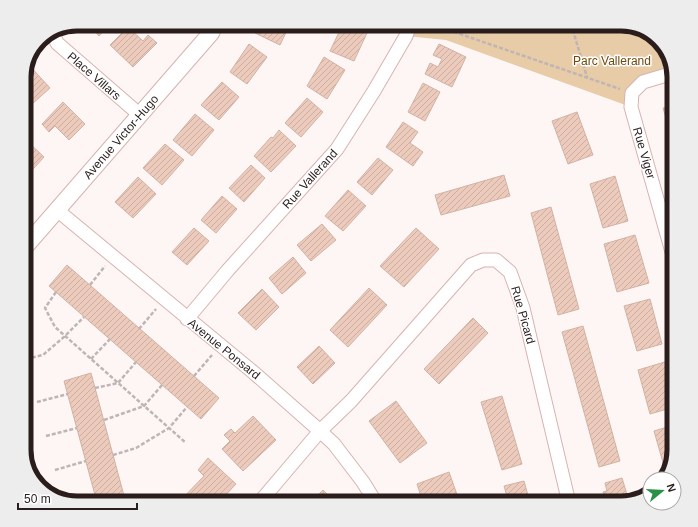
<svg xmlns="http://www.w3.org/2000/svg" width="698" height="527" font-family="Arial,sans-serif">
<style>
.park{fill:#e8cba7}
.building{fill:url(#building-hatch);stroke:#d2b2a3}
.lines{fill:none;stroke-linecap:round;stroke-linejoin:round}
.minor-casing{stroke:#d7b3b0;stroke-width:15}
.tertiary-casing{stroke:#d7b3b0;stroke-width:18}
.path{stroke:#beb5b4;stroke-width:2.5;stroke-dasharray:4 2;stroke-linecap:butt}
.minor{stroke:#fff;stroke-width:13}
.tertiary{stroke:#fff;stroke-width:16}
.labels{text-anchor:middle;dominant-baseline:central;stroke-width:3;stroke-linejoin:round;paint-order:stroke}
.park-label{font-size:12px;fill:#6f490d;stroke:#fff}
.street-label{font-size:12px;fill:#2a1d1c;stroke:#fff}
.rim{fill:none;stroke:#2a1d1c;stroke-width:5}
</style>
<defs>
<pattern id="building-hatch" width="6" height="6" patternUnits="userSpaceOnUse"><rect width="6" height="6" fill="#eccbbc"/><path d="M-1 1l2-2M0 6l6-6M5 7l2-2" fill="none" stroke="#cbaea1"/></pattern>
</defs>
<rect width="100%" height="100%" fill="#fef6f5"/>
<path class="park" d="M410,24h211l32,11 15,19 5,19 -30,9 -12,25 -185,-67 -40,-4z"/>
<path class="building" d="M88,24h23l-12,12z
M260,24h30l-10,21 -25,-12z
M343,24h4l20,9 -13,28 -24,-10z
M128,27l15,14 5,-6 9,8 -24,24 -23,-22z
M249,44l18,13 -20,27 -17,-12z
M439,44l27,13 -14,30 -27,-13 5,-11 8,4 4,-8 -9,-4z
M324,57l21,13 -18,29 -20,-13z
M29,65l21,23 -19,17 -7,-8v-23z
M222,82l17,15 -20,23 -18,-15z
M423,83l17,9 -15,29 -17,-9z
M307,98l16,14 -22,25 -16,-14z
M63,102l22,22 -16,16 -14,-14 -6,6 -7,-8z
M674,105v25l-4,2 -7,-24z
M577,112l16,43 -25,9 -16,-43z
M195,114l19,16 -22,26 -19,-16z
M403,122l15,10 -8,11 13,9 -10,14 -27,-19z
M279,130l17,16 -25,26 -17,-16 17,-19 2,1z
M26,140l18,17 -20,22v-37z
M165,144l19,16 -22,25 -19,-17z
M378,158l15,12 -21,25 -15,-13z
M251,165l14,13 -21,24 -15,-14z
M504,175l6,21 -69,19 -6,-20z
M615,176l13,45 -25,7 -13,-44z
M138,177l18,17 -23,24 -18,-16z
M348,190l18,16 -23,25 -18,-15z
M222,196l15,13 -21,24 -15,-13z
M551,207l28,102 -21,6 -27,-102z
M322,224l14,16 -25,21 -14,-16z
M194,228l15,13 -22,24 -15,-13z
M416,228l23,21 -35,38 -24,-21z
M635,235l14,48 -32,9 -13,-48z
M293,257l13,16 -24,21 -13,-16z
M67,265l152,133 -18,21 -152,-133z
M369,288l18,17 -39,42 -18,-17z
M262,289l17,18 -23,23 -18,-17z
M650,299l12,45 -25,7 -13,-45z
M473,318l15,15 -49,51 -15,-15z
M583,326l37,135 -21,6 -37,-135z
M319,346l16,17 -22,21 -16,-17z
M668,361l6,20v26l-24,7 -12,-44z
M91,373l22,82 13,48h-29l-2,-8 -31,-114z
M502,396l20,68 -20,6 -21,-68z
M396,401l31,42 -27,20 -31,-42z
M253,416l23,24 -33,31 -21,-22 8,-8 -6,-6 7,-6 4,4z
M674,425v25l-8,23 -12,-42z
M208,458l28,26 -18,19h-40l26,-27 -6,-6z
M449,472l11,31h-37l-6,-19z
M622,478l7,23 -9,2h-14l-3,-11 4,-1 -2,-8z
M524,481l6,22h-21l-5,-17z
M323,490l13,13h-26z"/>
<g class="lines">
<g class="minor-casing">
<path id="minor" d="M53,33l4,10 83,72
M673,73l-30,9 -11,11 -1,14 43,152
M57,210l196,162 67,59 14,13 29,38 13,21
M187,319l41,-49 109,-121 37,-58 32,-55 4,-12
M259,503l61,-72 31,-30 120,-136 12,-5h13l14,12 13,36 46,195"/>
</g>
<g class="tertiary-casing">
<path id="tertiary" d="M24,248l187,-215 4,-9"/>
</g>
<path class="path" d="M431,24l189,65
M571,24l16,53
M90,285l15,-19
M56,292l-11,16 10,19 131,116
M139,329l17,-20
M26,359l17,-4 22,-19 19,-19
M91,359l19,-20
M194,376l18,-21
M95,388l23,-5 18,-21
M37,402l31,-8
M104,420l40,-14 18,-21
M46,436l31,-8
M113,455l23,-7 33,-20 18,-21
M55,470l31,-9
M73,501l22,-6"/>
<use href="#minor" class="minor"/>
<use href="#tertiary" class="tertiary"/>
</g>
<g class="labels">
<g class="park-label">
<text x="612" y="61">Parc Vallerand</text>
</g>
<g class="street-label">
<text transform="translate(94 76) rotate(41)">Place Villars</text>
<text transform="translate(121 137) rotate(-49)">Avenue Victor-Hugo</text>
<text transform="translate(644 153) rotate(74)">Rue Viger</text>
<text transform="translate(310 179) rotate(-48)">Rue Vallerand</text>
<text transform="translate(523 315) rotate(74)">Rue Picard</text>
<text transform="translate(224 349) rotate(39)">Avenue Ponsard</text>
</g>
</g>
<path d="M0 0H698V527H0ZM77 31H621A46 46 0 0 1 667 77V450A46 46 0 0 1 621 496H77A46 46 0 0 1 31 450V77A46 46 0 0 1 77 31Z" fill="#eeeded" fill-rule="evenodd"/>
<path class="rim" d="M77 31H621A46 46 0 0 1 667 77V450A46 46 0 0 1 621 496H77A46 46 0 0 1 31 450V77A46 46 0 0 1 77 31Z"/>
<g transform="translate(662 491) rotate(72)"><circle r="19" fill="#ffffff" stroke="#aaa5a4"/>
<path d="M0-3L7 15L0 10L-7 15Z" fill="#2a9046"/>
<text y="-6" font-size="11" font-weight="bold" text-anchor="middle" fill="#2a1d1c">N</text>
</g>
<path d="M18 503v6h119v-6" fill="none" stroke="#2a1d1c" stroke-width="2"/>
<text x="24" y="503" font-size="12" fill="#2a1d1c" stroke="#ffffff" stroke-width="3" paint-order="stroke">50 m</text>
</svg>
